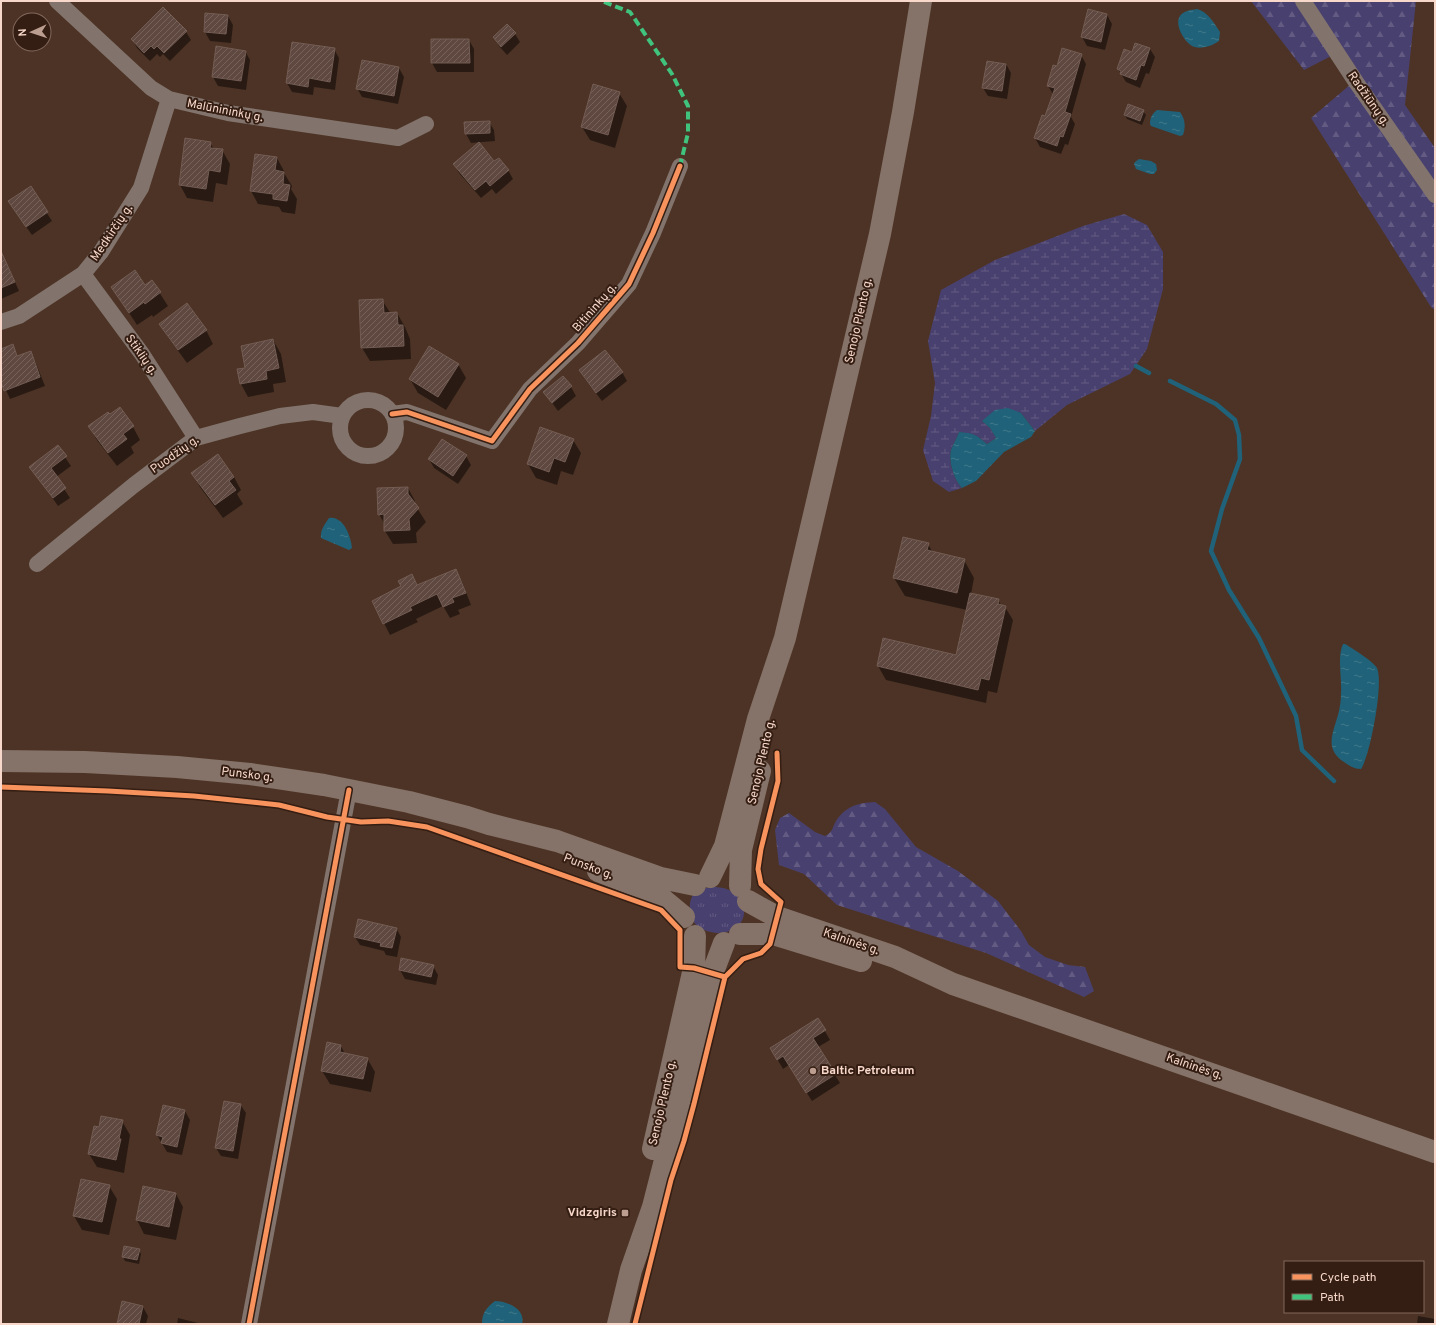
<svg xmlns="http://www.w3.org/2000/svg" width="1436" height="1325" font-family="Overpass,sans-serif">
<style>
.grass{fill:url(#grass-tufts)}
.forest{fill:url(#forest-firs)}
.wetland{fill:url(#wetland-marsh)}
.water{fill:url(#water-ripples)}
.shadow{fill:#0007}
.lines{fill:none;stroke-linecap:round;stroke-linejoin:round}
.stream{stroke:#1f6279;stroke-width:4.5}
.building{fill:url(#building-hatch);stroke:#735c53}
.street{stroke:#82746d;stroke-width:16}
.primary{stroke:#857268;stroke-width:22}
.quiet{stroke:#40c37c;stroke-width:4;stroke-dasharray:8 4;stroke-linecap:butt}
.cycleway-casing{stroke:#341d12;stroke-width:8}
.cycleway{stroke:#f8935d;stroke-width:5}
.poi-dot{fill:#bc9e90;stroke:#341d12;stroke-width:1.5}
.labels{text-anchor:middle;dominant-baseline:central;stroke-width:4;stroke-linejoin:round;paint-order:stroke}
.street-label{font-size:12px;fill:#f7d8ca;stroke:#341d12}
.poi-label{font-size:12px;font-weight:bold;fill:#f7d8ca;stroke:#341d12;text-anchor:start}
</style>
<defs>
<pattern id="grass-tufts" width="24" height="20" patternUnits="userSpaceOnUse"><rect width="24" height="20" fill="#48406f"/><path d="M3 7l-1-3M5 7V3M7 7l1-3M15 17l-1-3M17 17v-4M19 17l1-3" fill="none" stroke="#635b82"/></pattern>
<pattern id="forest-firs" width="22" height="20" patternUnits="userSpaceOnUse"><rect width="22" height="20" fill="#48406f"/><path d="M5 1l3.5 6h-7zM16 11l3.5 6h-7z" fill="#635b82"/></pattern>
<pattern id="wetland-marsh" width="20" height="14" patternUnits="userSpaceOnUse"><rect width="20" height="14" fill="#48406f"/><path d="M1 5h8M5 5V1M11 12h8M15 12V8" fill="none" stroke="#635b82"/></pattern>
<pattern id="water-ripples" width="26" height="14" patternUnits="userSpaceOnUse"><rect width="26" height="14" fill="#1f6279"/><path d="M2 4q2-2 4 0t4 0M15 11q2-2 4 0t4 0" fill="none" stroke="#40788b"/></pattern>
<pattern id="building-hatch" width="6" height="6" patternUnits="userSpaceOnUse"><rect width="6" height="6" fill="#5e4840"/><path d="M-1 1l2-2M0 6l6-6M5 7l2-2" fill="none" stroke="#76625a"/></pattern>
</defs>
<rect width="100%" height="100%" fill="#4d3325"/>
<path class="grass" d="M711,887c6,0 12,0 18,3 13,6 21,23 10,35 -11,12 -37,10 -46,-4 -4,-7 -5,-21 1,-27 4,-4 11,-6 17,-7z"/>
<path class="forest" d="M1251,1h165l-11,104 30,43v162l-4,-3 -120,-189 47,-40 -17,-27 -37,19z
M875,802l10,7 31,38 42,24 40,30 23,30 8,14 16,12 23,8 17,2 9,24 -10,6 -98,-44 -149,-48 -33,-31 -25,-9 -4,-35 5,-12 9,-5 26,19 10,4c8,-4 7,-8 11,-15 10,-15 22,-18 39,-19z"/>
<path class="wetland" d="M1124,214l23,11 16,27v37l-16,60 -17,25 -63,31 -32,26 -14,-18 -39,8 8,7 6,10 -9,6 -7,-6 -21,-6c-2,6 -6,12 -8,18 -3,10 3,30 11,38l-13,4 -16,-11 -10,-31 8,-34 4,-33 -7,-42 13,-51 54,-30 88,-34z"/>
<path class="water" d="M1197,9c11,3 17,14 23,23l-1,9c-7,5 -19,9 -27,5 -8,-5 -18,-21 -12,-30 3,-5 11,-6 17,-7z
M1157,110l23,2c5,7 6,14 3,23l-3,1 -29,-10 -1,-2c0,-6 2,-10 7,-14z
M1139,159l12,2 5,3 1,6 -3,4h-4l-14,-5 -2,-5 1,-2z
M1008,408l13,5 14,18 -4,6 -27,15 -28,29 -14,7c-8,-8 -14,-28 -11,-38 2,-6 6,-12 8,-18 14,1 18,3 28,12l9,-6 -6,-10 -8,-7 13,-11z
M329,518c15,-2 22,19 23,30l-3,2 -28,-12c-1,-8 4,-14 8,-20z
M1343,644h2c7,4 29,18 32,24 7,15 -7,88 -16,101 -7,0 -11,-3 -17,-7 -20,-13 -11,-29 -6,-47 2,-7 3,-15 3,-22 1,-15 -4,-36 2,-49z
M495,1301c12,0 31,8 27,23h-40c0,-11 4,-16 13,-23z"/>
<path class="shadow" d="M1107,15l5,9 -7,26 -18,-4 -5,-9z
M228,16l5,9 -2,18 -21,-2 -5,-9z
M186,32l5,8 -21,21 -7,-7 -3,3 -3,-3 -7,7 -13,-13 -5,-9z
M515,34l5,8 -13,13 -8,-9 -5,-9z
M432,40h37l5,9v23h-37l-5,-9z
M293,43l41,6 5,9 -4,32 -21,-3 -1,8 -21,-3 -5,-9z
M1150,49l5,8 -6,17 -3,-1 -6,15 -14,-6 -8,-13 15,-16z
M245,51l5,9 -4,30 -28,-4 -5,-9z
M1081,55l5,9 -15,53 4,7 -7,21 -3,-1 -4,10 -21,-7 -5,-9 11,-21 7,-23 -5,-8z
M1006,64l5,9 -4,26 -19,-3 -5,-8z
M399,68l5,9 -6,27 -36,-7 -5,-9z
M619,93l8,13 -12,42 -25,-8 -8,-13z
M1143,111l3,4 -4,10 -15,-6 -2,-4z
M489,122l5,8 1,11 -24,2 -5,-9z
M210,143l4,6 8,1 8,14 -3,21 -11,-2 -3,19 -26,-4 -7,-13z
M277,158l7,13v2l8,13 -1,3 6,10 -2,15 -13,-2 -3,-5 -21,-3 -7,-13z
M494,162l14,8 5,9 -17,15 -4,-5 -11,9 -22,-25 -5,-9z
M30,187l22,34 -20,14 -18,-25z
M1,258l7,8 11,25 -18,8z
M152,281l16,25 -15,11 -1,-2 -15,10 -25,-38 33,-1z
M382,300l9,14 6,-1 8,14 5,12 1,20 -41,2 -8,-13z
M160,324l46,6 7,14 -26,19 -19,-26z
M273,340l8,14 5,28 -13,2 1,8 -26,5 -7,-13 -3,-14 8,-1z
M12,346l6,11 12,-5 5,9 10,25 -35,13 -9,-20v-29z
M458,364l8,14 -20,32 -28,-17 -8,-14z
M580,371l42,1 5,9 -25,20 -17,-22z
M571,387l5,9 -18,15 -13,-18z
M89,426l44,1 7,13 -9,7 3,6 -17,13 -20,-26z
M573,440l8,13 -8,22 -12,-4 -4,14 -21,-7 -8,-14z
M58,447l13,19 -15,11 14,21 -12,8 -27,-39z
M466,456l5,9 -13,19 -24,-16 -5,-9z
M193,473l41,4 7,13 -4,4 6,10 -20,14 -23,-31z
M408,488l7,13v4l11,17 -10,11 1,10 -24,1 -8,-13v-6l-6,-11z
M928,544l5,9 31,7 10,18 -3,16 27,6 4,6 3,1 8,13 -16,73 -9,-2 -2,12 -100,-23 -8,-14 79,-10 10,-46 -62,-14 -11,-18z
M455,571l7,11 9,23 -13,5 2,4 -10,4 -7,-12 -27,13 2,3 -28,13 -17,-34 29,-14 10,-11 6,10z
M396,928l5,9 -4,20 -11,-2 -2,-4 -24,-6 -5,-8z
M433,966l5,9 -2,10 -31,-6 -5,-9z
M818,1019l12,21 -12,7 22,36 -28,18 -23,-36 -6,4 -7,-12z
M341,1046l4,8 22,4 8,14 -4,20 -41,-8 -8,-13z
M240,1104l6,9 -8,46 -17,-3 -5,-8z
M163,1106l22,5 5,9 -8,35 -15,-3 -10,-17z
M122,1121l8,14 -6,38 -27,-6 -8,-13 10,-26z
M109,1186l8,13 -8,36 -27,-5 -8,-14z
M144,1187l32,7 7,13 -7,33 -32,-6 -7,-14z
M139,1250l2,4 -2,10 -14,-3 -2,-4z
M143,1307l5,9 -2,8h-28z
M1418,1316l17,3v5h-18z
M178,1318l20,5 1,1h-22z"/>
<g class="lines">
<path class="stream" d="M1136,366l13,7
M1170,381l46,23 19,16 4,15 1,24 -18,50 -11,42 18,39 30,48 37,78 6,34 32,31"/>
</g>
<path class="building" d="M163,7l24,24 -23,22 -7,-7 -3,3 -3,-3 -7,7 -13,-14z
M1088,9l19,5 -6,28 -20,-5z
M205,13l23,2 -2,19 -22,-2z
M507,24l9,9 -15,14 -8,-10z
M431,39h38l1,24h-39z
M292,42l43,6 -5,34 -21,-4 -1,9 -22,-4z
M1135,43l15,5 -6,18 -3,-1 -5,15 -16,-6 1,-3 -4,-2 7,-20 8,3z
M216,46l30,5 -5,30 -29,-4z
M1062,48l20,6 -17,58 6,2 -8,23 -3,-1 -3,10 -23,-8 8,-23 3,1 10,-28 -8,-2 6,-21 4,1z
M362,60l37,7 -5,29 -38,-7z
M987,61l19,3 -4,27 -20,-3z
M593,84l27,8 -12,43 -27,-8z
M1128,104l16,6 -4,11 -16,-6z
M490,121v12l-25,1 -1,-12z
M185,138l26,4 -1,6 13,1 -3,23 -11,-2 -3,19 -27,-4z
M479,142l15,19 5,-3 10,12 -19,16 -4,-5 -11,9 -22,-26z
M255,154l22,3 -2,13 9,2 -1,12 7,1 -3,16 -14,-2v-5l-23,-3z
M31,186l17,26 -22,15 -18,-26z
M1,251l14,31 -14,6z
M135,270l10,15 7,-5 9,12 -16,12 -1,-2 -15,11 -18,-26z
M383,299l1,14 13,-1 1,13h5l1,21 -43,2 -2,-48z
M187,303l20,27 -29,20 -19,-26z
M273,339l6,29 -13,3 1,8 -27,5 -3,-15 8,-1 -4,-22z
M13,344l4,12 14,-5 9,26 -36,14 -3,-9v-33z
M429,346l30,18 -21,33 -29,-18z
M605,350l18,22 -27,21 -17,-23z
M563,376l9,10 -20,17 -9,-11z
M120,407l14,19 -11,8 4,5 -19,14 -20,-27 20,-14 2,2z
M540,427l34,12 -9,23 -11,-4 -5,14 -22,-8z
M442,439l25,16 -14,21 -25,-17z
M58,445l9,11 -16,12 15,20 -13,10 -24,-31z
M218,454l16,23 -5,4 7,9 -21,15 -24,-32z
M408,487v7l11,14 -10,11 1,11 -26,1v-17l-6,1 -1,-27z
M903,537l26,6 -2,7 38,9 -8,34 -64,-15z
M456,569l10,24 -14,5 2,4 -11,5 -6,-13 -27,13 2,3 -29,14 -11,-23 29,-15 -3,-5 14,-7 5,11z
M970,593l29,6 -1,5 8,2 -17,74 -8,-2 -3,12 -101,-24 6,-28 73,17z
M358,919l39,9 -5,20 -12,-2 1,-3 -27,-6z
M401,958l33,7 -3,12 -32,-7z
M818,1018l8,12 -13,8 23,36 -30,19 -23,-37 -6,4 -7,-12z
M327,1042l14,3 -1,7 28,6 -5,21 -42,-8z
M224,1101l17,3 -8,47 -18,-3z
M163,1105l22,5 -8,37 -16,-4 2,-6 -7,-2z
M101,1116l22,4 -4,19h2l-5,21 -28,-6 6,-28 5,1z
M81,1179l29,6 -8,37 -29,-6z
M143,1186l33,7 -7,34 -33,-7z
M124,1246l16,3 -3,11 -15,-3z
M122,1301l21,5 -4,18h-22z"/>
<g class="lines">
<path class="street" d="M57,1l94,87 18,11 59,14 170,25 28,-14
M1303,1l53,81 79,113
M83,274l59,80 54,84
M1,322l18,-6 64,-42 18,-22 40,-64 28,-89
M340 428a28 28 0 1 1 56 0a28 28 0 1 1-56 0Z
M392,414l15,-2 85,29 38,-52 48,-46 51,-59 24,-51 27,-67
M37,564l97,-79 62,-47 44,-12 40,-10 33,-4 29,4
M249,1324l100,-534"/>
<path class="primary" d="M1,761l84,1 92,5 73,7 74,11 85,17 58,15 22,7 68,17 104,37 34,7
M598,871l57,22 29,24
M710,877l15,-31 33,-127 27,-81 95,-404 23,-122 18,-111
M740,886l1,-36 19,-79
M748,901l29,16 118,40 58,27 482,168
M740,934h33l88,27
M653,1149l41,-181 1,-32
M618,1324l13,-54 22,-63 60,-235 11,-29"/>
<path class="quiet" d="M604,2l26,10 42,62 16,32v27l-8,33"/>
<g class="cycleway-casing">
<path id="cycleway" d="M392,414l15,-2 85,29 38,-52 48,-46 51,-59 24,-51 27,-67
M1,787l107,4 86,5 85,9 48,12 34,5 27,-1 39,6 234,83 19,20v37l14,1 31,9
M249,1324l100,-534
M635,1324l36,-144 13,-39 10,-37 31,-127 18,-18 18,-6 9,-9 11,-42 -20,-18 -3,-15 3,-20 17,-68 -1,-28"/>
</g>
<use href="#cycleway" class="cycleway"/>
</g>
<g class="poi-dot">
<circle cx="813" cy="1071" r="4"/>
<rect x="621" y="1209" width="8" height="8" rx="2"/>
</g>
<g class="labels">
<g class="street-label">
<text transform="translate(1368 99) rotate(55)">Radžiūnų g.</text>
<text transform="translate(225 111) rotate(11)">Malūnininkų g.</text>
<text transform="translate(112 233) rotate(-56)">Medkirčių g.</text>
<text transform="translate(595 308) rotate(-49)">Bitininkų g.</text>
<text transform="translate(859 321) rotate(-77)">Senojo Plento g.</text>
<text transform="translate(141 355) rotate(55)">Stiklių g.</text>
<text transform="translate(175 455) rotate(-35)">Puodžių g.</text>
<text transform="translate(762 762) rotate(-77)">Senojo Plento g.</text>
<text transform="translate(247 775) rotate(7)">Punsko g.</text>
<text transform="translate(588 867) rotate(21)">Punsko g.</text>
<text transform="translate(851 942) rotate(19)">Kalninės g.</text>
<text transform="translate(1194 1067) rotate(19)">Kalninės g.</text>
<text transform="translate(663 1103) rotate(-77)">Senojo Plento g.</text>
</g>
<g class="poi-label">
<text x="821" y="1071">Baltic Petroleum</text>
<text x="617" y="1213" text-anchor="end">Vidzgiris</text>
</g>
</g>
<rect width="1436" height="1325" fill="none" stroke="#f7d8ca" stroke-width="4"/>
<rect x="1284" y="1261" width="140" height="52" fill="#341d12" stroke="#82685c"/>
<rect x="1292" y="1274" width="20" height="6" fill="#f8935d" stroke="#82685c"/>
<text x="1320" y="1281" font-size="12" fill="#f7d8ca">Cycle path</text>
<rect x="1292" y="1294" width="20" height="6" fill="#40c37c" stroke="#82685c"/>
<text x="1320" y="1301" font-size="12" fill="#f7d8ca">Path</text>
<g transform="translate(32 32) rotate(267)"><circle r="19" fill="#341d12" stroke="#82685c"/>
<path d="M0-3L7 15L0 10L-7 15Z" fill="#bc9e90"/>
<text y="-6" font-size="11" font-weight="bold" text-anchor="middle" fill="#f7d8ca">N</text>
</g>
</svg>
